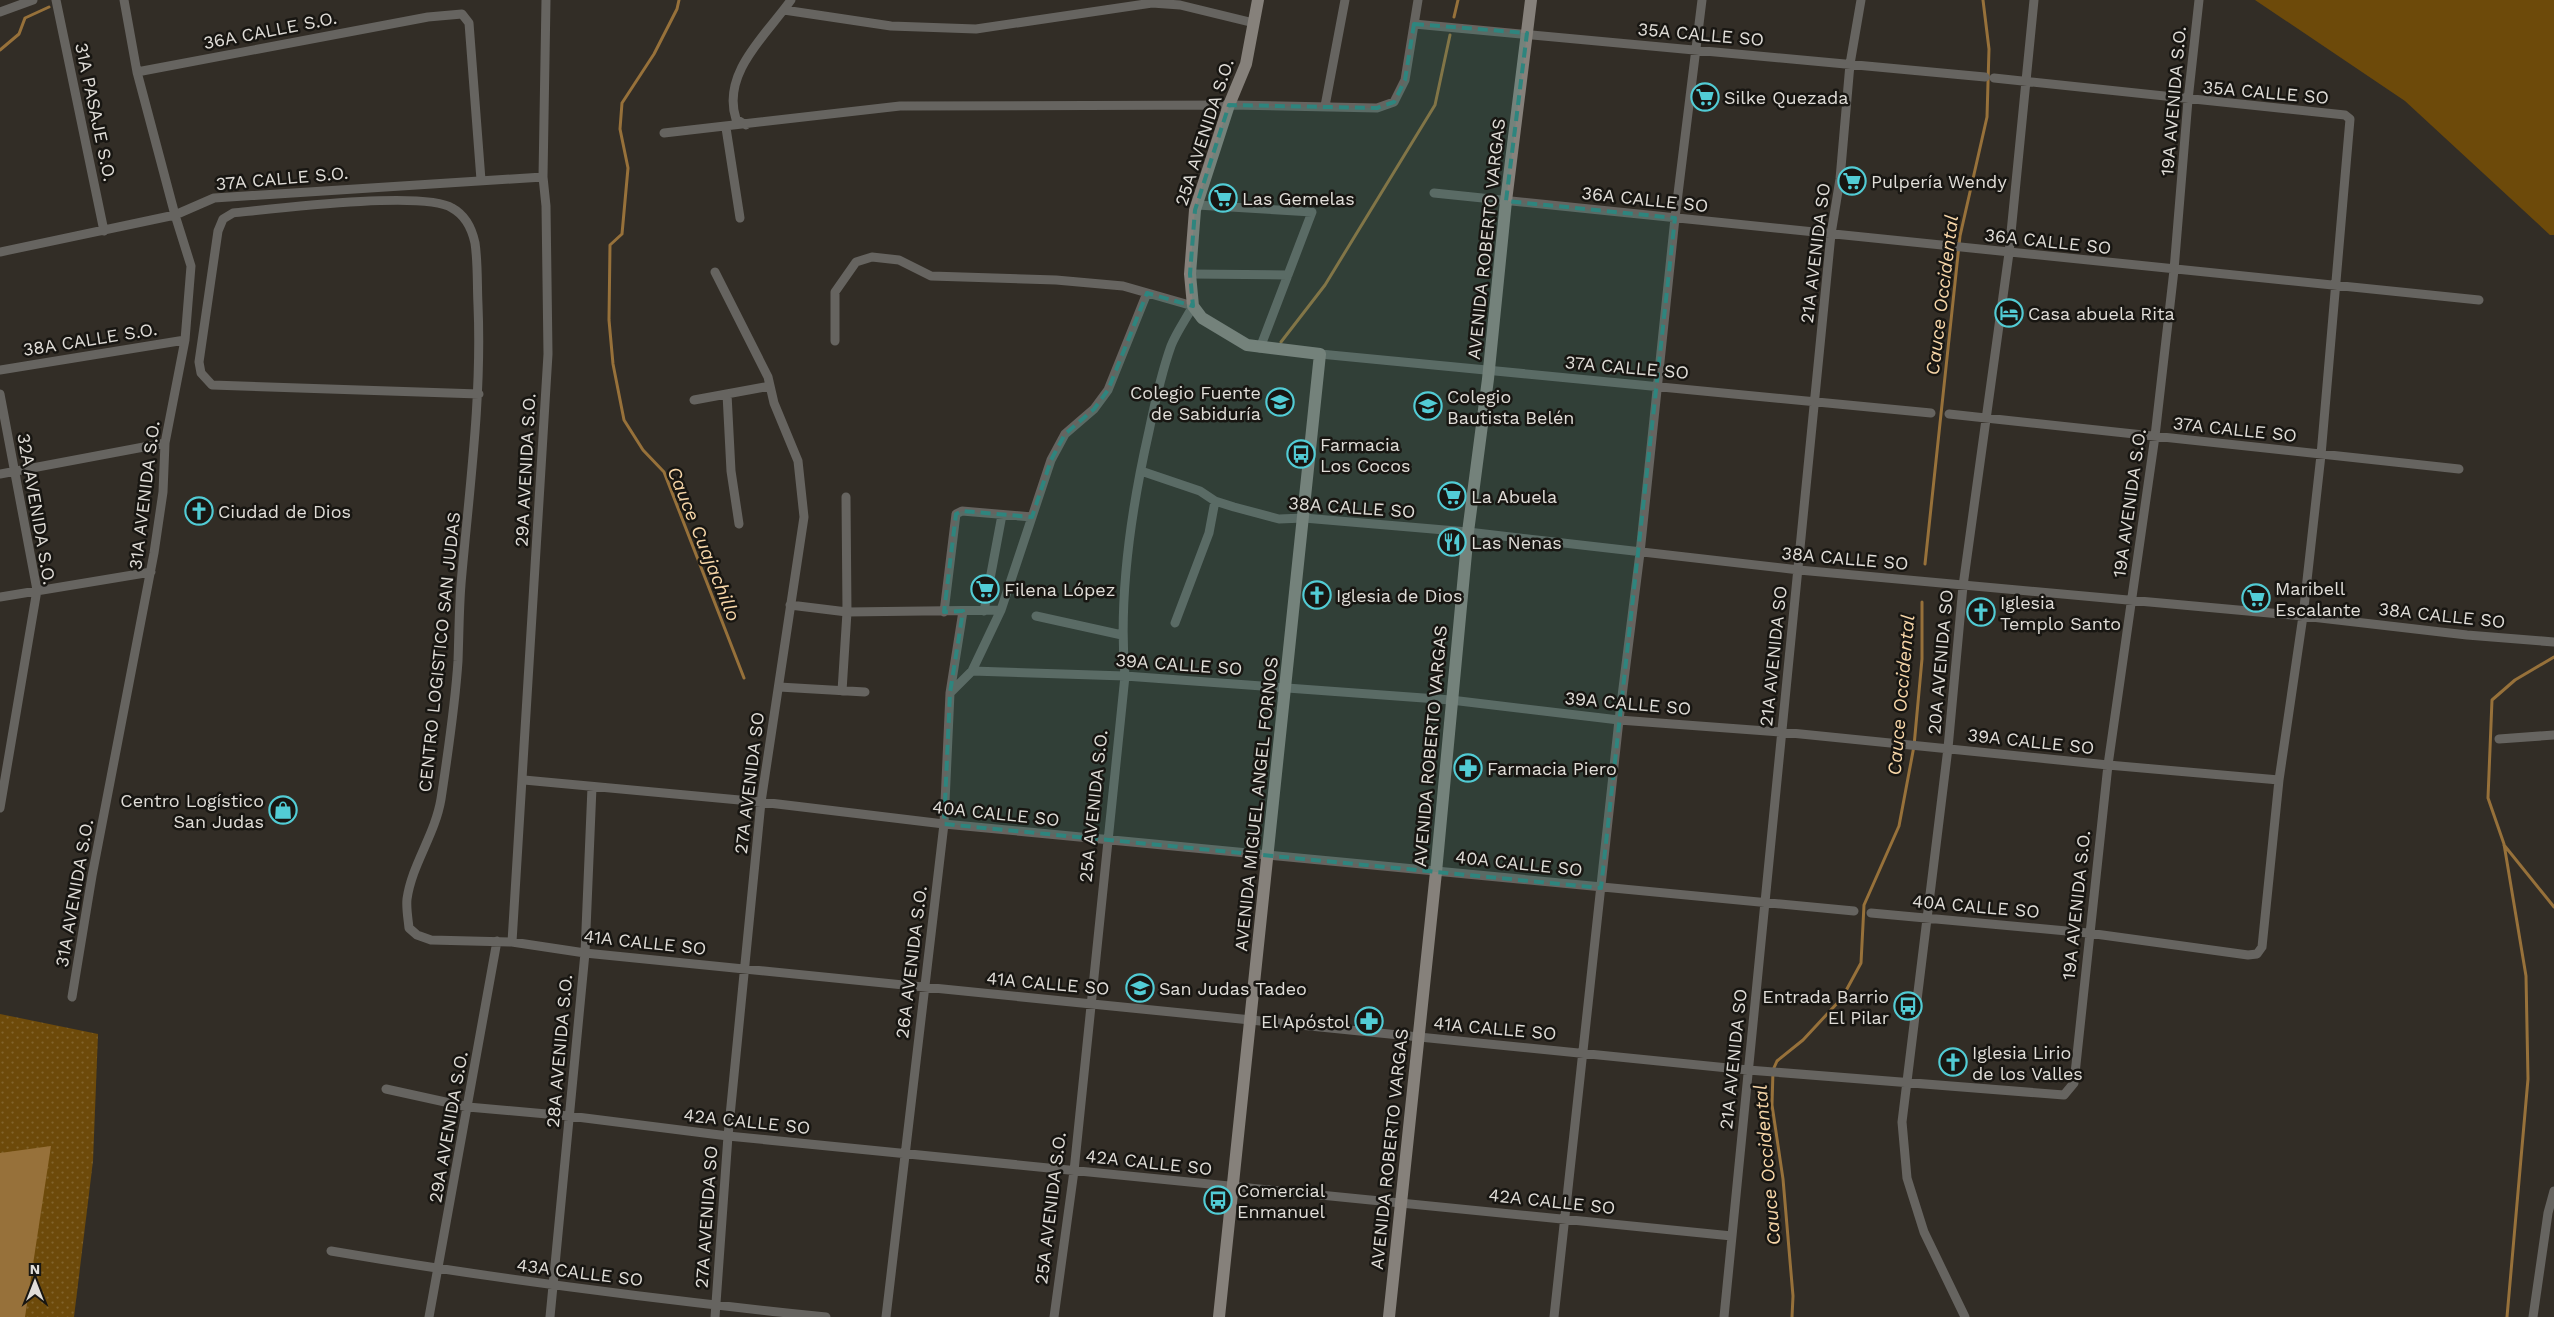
<svg xmlns="http://www.w3.org/2000/svg" width="2554" height="1317" font-family="'Work Sans',sans-serif">
<style>
.grass{fill:url(#grass-dots)}
.park{fill:#6d4a0a}
.water{fill:#97713a}
.lines{fill:none;stroke-linecap:round;stroke-linejoin:round}
.stream{stroke:#97713a;stroke-width:3}
.street{stroke:#666460;stroke-width:9}
.secondary{stroke:#86817b;stroke-width:12}
.marked{fill:#2e857e;fill-opacity:0.2;stroke:#2e857e;stroke-width:4;stroke-dasharray:10 6;stroke-linejoin:round}
.labels{text-anchor:middle;dominant-baseline:central;stroke-width:5;stroke-linejoin:round;paint-order:stroke}
.street-label{font-size:18px;fill:#e0ddd8;stroke:#181612}
.poi-label{font-size:18px;fill:#e0ddd8;stroke:#181612;text-anchor:start}
.water-label{font-size:19px;font-style:italic;fill:#f7d6a8;stroke:#181612}
</style>
<defs>
<pattern id="grass-dots" width="8" height="8" patternUnits="userSpaceOnUse" patternTransform="scale(1.25)"><rect width="8" height="8" fill="#6d4a0a"/><path d="M2 2h.1M6 6h.1" fill="none" stroke="#82642d" stroke-width="1.8" stroke-linecap="round"/></pattern>
</defs>
<rect width="100%" height="100%" fill="#322d26"/>
<path class="grass" d="M0,1014l98,20 -5,127 -19,156h-74z"/>
<path class="park" d="M2255,0h299v235h-4l-145,-134z"/>
<path class="water" d="M51,1146l-26,171h-25v-164z"/>
<g class="lines">
<path class="stream" d="M679,0l-2,9 -23,45 -32,49 -2,26 8,39 -6,66 -12,11 -1,75 4,44 11,56 19,30 21,22 80,206
M1454,17l4,-17
M0,50l19,-16 6,-16 24,-11
M1281,342l44,-57 110,-180 15,-70
M1925,564l35,-328 27,-119 2,-68 -6,-49
M2504,845l50,62
M1792,1317l1,-21 -10,-117 -11,-74 1,-35 4,-9 26,-21 39,-42 19,-35 3,-58 35,-79 15,-80 8,-87v-57
M2507,1317l21,-238 -2,-103 -22,-132 -16,-46 4,-98 23,-20 39,-23"/>
<path class="street" d="M56,0l48,231
M784,10l107,16 85,3 176,-26 28,2 74,18
M0,12l33,-12
M1414,24l571,53
M137,72l291,-55 34,-3 7,9 12,157
M1325,106l20,-106
M746,125l-10,-6c-15,-46 31,-85 55,-119
M726,128l14,90
M664,133l236,-27 329,-1 148,3 17,-6 11,-22 13,-80
M1434,193l1045,107
M1197,205l115,7 -52,136
M0,252l175,-37 39,-17 329,-21
M715,272l53,105 6,26 24,58 6,56 -43,285 -33,334 -13,181
M1190,274l98,1
M835,341v-49l21,-30 16,-5 27,3 32,16 125,4 67,6 70,20c-7,13 -17,27 -22,40 -10,28 -16,56 -22,85 -18,79 -31,164 -24,245l-51,495 -20,146
M1320,354l611,59
M0,370l185,-30
M0,394l37,196 -37,218
M479,394l-267,-9 -11,-12 -2,-11 19,-131 5,-12 10,-6c39,-4 191,-23 219,-5 13,7 20,21 23,35 3,20 2,42 3,62 4,94 -9,186 -17,279 -2,25 -2,51 -3,77 -3,46 -10,92 -17,138 -6,36 -29,65 -34,100 -1,9 1,19 2,29l8,7 14,5 81,2 73,11 1163,117 316,25 10,-12 34,-318 47,-329 19,-166 14,-170 11,-100
M727,394l4,77 8,53
M694,400l76,-14
M1949,414l510,55
M1141,471l59,20 15,10 19,6 45,12 25,-1 164,14 331,38 504,46 164,19 87,7
M0,474l165,-31
M0,597l151,-25
M790,605l57,7 154,-2
M984,611l18,-96
M944,612l12,-98 6,-3 70,6
M1036,616l86,19
M1175,623l34,-90 6,-32
M972,671l153,5 326,24 168,20 162,12 327,33 171,15
M779,687l86,5
M842,691l5,-79 -1,-115
M950,693l22,-22 29,-61 50,-150 14,-26 29,-25 14,-19 39,-97
M2499,739l55,-4
M524,780l237,22 183,22 910,87
M1871,913l217,20 160,22 9,-1 5,-7 17,-167 24,-164 18,-161 29,-336 -5,-4 -351,-37
M512,942l36,-588 -2,-148 -3,-29 3,-177
M72,997l20,-121 62,-323 9,-61 2,-49 20,-103 6,-74 -16,-51 -38,-143 -13,-72
M386,1089l82,18 101,9 159,20 1004,100
M331,1251c164,28 330,49 495,66
M429,1317l68,-376
M550,1317l35,-364 7,-166
M886,1317l58,-493 6,-131 13,-82
M1554,1317l65,-597 21,-167 35,-335 27,-218
M1724,1317l107,-1083 9,-55 10,-115 11,-64
M1965,1317l-41,-85 -17,-54 -5,-56 46,-374 15,-162 46,-333 25,-253
M2533,1317l15,-104 6,-22"/>
<path class="secondary" d="M1219,1317l101,-963 -73,-9 -45,-27 -9,-12 -3,-32 5,-64 34,-105 17,-41 12,-64
M1389,1317l47,-445 32,-340 20,-153 18,-178 25,-201"/>
</g>
<path class="marked" d="M1414,24l113,9 -21,168 169,17 -74,670 -657,-64 6,-131 13,-82 -19,1 12,-98 6,-3 70,6 19,-57 14,-26 29,-25 14,-19 39,-97 46,13 -3,-32 5,-64 34,-105 148,3 17,-6 11,-22z"/>
<defs>
<g id="supermarket-ring" transform="scale(1.4375)"><circle r="9.5" fill="#181612" stroke="#52ccd5" stroke-width="1.5"/><path d="M-6-5.5h2.5l.6 2H6L4.5 2H-2.5L-4.4-4H-6ZM-1.5 3.2a1.3 1.3 0 1 0 .1 0ZM3 3.2a1.3 1.3 0 1 0 .1 0Z" fill="#52ccd5"/></g>
<g id="hotel-ring" transform="scale(1.4375)"><circle r="9.5" fill="#181612" stroke="#52ccd5" stroke-width="1.5"/><path d="M-6-4.5h1.5V1H6V5H4.5V3h-9V5H-6ZM-4 0a1.8 1.8 0 1 1 3.6 0ZM.5 0V-2.5h3Q6-2.5 6 0Z" fill="#52ccd5"/></g>
<g id="school-ring" transform="scale(1.4375)"><circle r="9.5" fill="#181612" stroke="#52ccd5" stroke-width="1.5"/><path d="M0-5L7-2L0 1L-7-2ZM-4 1L0 2.5L4 1V4Q0 6-4 4Z" fill="#52ccd5"/></g>
<g id="bus-ring" transform="scale(1.4375)"><circle r="9.5" fill="#181612" stroke="#52ccd5" stroke-width="1.5"/><path d="M-5-6H5V4H4V6H2V4H-2V6H-4V4H-5ZM-3.5-4V0h7V-4ZM-3.5 1.2v1.5H-2V1.2ZM2 1.2v1.5H3.5V1.2Z" fill="#52ccd5"/></g>
<g id="church-ring" transform="scale(1.4375)"><circle r="9.5" fill="#181612" stroke="#52ccd5" stroke-width="1.5"/><path d="M-1.2-6h2.4v3.5h3.3v2.4h-3.3V6h-2.4V-.1h-3.3v-2.4h3.3Z" fill="#52ccd5"/></g>
<g id="restaurant-ring" transform="scale(1.4375)"><circle r="9.5" fill="#181612" stroke="#52ccd5" stroke-width="1.5"/><path d="M-5-6h1v4h1v-4h1v4h1v-4h1v5L-1.5 .5V6h-2V.5L-5-1ZM5-6V6H3V1.5H1.5Q1.5-4 5-6Z" fill="#52ccd5"/></g>
<g id="pharmacy-ring" transform="scale(1.4375)"><circle r="9.5" fill="#181612" stroke="#52ccd5" stroke-width="1.5"/><path d="M-2-6h4v4h4v4h-4v4h-4v-4h-4v-4h4Z" fill="#52ccd5"/></g>
<g id="shop-ring" transform="scale(1.4375)"><circle r="9.5" fill="#181612" stroke="#52ccd5" stroke-width="1.5"/><path d="M-5-2.5h2.3a2.7 3.5 0 0 1 5.4 0H5L5.5 6h-11ZM-1.5-2.5h3a1.5 2.3 0 0 0-3 0Z" fill="#52ccd5"/></g>
<g id="university-ring" transform="scale(1.4375)"><circle r="9.5" fill="#181612" stroke="#52ccd5" stroke-width="1.5"/><path d="M0-5L7-2L0 1L-7-2ZM-4 1L0 2.5L4 1V4Q0 6-4 4Z" fill="#52ccd5"/></g>
</defs>
<g fill-rule="evenodd">
<use href="#supermarket-ring" x="1705" y="97"/>
<use href="#supermarket-ring" x="1852" y="181"/>
<use href="#supermarket-ring" x="1223" y="198"/>
<use href="#hotel-ring" x="2009" y="313"/>
<use href="#school-ring" x="1280" y="402"/>
<use href="#school-ring" x="1428" y="406"/>
<use href="#bus-ring" x="1301" y="454"/>
<use href="#supermarket-ring" x="1452" y="496"/>
<use href="#church-ring" x="199" y="511"/>
<use href="#restaurant-ring" x="1452" y="542"/>
<use href="#supermarket-ring" x="985" y="589"/>
<use href="#church-ring" x="1317" y="595"/>
<use href="#supermarket-ring" x="2256" y="598"/>
<use href="#church-ring" x="1981" y="612"/>
<use href="#pharmacy-ring" x="1468" y="768"/>
<use href="#shop-ring" x="283" y="810"/>
<use href="#university-ring" x="1140" y="988"/>
<use href="#bus-ring" x="1908" y="1006"/>
<use href="#pharmacy-ring" x="1369" y="1021"/>
<use href="#church-ring" x="1953" y="1062"/>
<use href="#bus-ring" x="1218" y="1200"/>
</g>
<g class="labels">
<g class="street-label">
<text transform="translate(270 30) rotate(-11)">36A CALLE S.O.</text>
<text transform="translate(1701 34) rotate(5)">35A CALLE SO</text>
<text transform="translate(2266 92) rotate(5)">35A CALLE SO</text>
<text transform="translate(2173 101) rotate(-85)">19A AVENIDA S.O.</text>
<text transform="translate(96 112) rotate(78)">31A PASAJE S.O.</text>
<text transform="translate(1204 132) rotate(-72)">25A AVENIDA S.O.</text>
<text transform="translate(282 178) rotate(-5)">37A CALLE S.O.</text>
<text transform="translate(1645 199) rotate(6)">36A CALLE SO</text>
<text transform="translate(1486 239) rotate(-84)">AVENIDA ROBERTO VARGAS</text>
<text transform="translate(2048 241) rotate(6)">36A CALLE SO</text>
<text transform="translate(1815 253) rotate(-83)">21A AVENIDA SO</text>
<text transform="translate(90 339) rotate(-9)">38A CALLE S.O.</text>
<text transform="translate(1627 367) rotate(5)">37A CALLE SO</text>
<text transform="translate(2235 429) rotate(6)">37A CALLE SO</text>
<text transform="translate(525 470) rotate(-87)">29A AVENIDA S.O.</text>
<text transform="translate(144 495) rotate(-83)">31A AVENIDA S.O.</text>
<text transform="translate(2129 503) rotate(-82)">19A AVENIDA S.O.</text>
<text transform="translate(1352 507) rotate(4)">38A CALLE SO</text>
<text transform="translate(37 509) rotate(80)">32A AVENIDA S.O.</text>
<text transform="translate(1845 558) rotate(5)">38A CALLE SO</text>
<text transform="translate(2442 615) rotate(6)">38A CALLE SO</text>
<text transform="translate(439 652) rotate(-84)">CENTRO LOGISTICO SAN JUDAS</text>
<text transform="translate(1773 656) rotate(-84)">21A AVENIDA SO</text>
<text transform="translate(1940 662) rotate(-85)">20A AVENIDA SO</text>
<text transform="translate(1179 664) rotate(4)">39A CALLE SO</text>
<text transform="translate(1628 703) rotate(5)">39A CALLE SO</text>
<text transform="translate(2031 741) rotate(6)">39A CALLE SO</text>
<text transform="translate(1430 746) rotate(-85)">AVENIDA ROBERTO VARGAS</text>
<text transform="translate(749 783) rotate(-83)">27A AVENIDA SO</text>
<text transform="translate(1256 804) rotate(-84)">AVENIDA MIGUEL ANGEL FORNOS</text>
<text transform="translate(1093 806) rotate(-84)">25A AVENIDA S.O.</text>
<text transform="translate(996 813) rotate(6)">40A CALLE SO</text>
<text transform="translate(1519 863) rotate(6)">40A CALLE SO</text>
<text transform="translate(74 893) rotate(-80)">31A AVENIDA S.O.</text>
<text transform="translate(2076 905) rotate(-84)">19A AVENIDA S.O.</text>
<text transform="translate(1976 906) rotate(5)">40A CALLE SO</text>
<text transform="translate(645 942) rotate(6)">41A CALLE SO</text>
<text transform="translate(911 962) rotate(-83)">26A AVENIDA S.O.</text>
<text transform="translate(1048 983) rotate(5)">41A CALLE SO</text>
<text transform="translate(1495 1028) rotate(5)">41A CALLE SO</text>
<text transform="translate(559 1051) rotate(-85)">28A AVENIDA S.O.</text>
<text transform="translate(1733 1059) rotate(-84)">21A AVENIDA SO</text>
<text transform="translate(747 1121) rotate(6)">42A CALLE SO</text>
<text transform="translate(448 1127) rotate(-80)">29A AVENIDA S.O.</text>
<text transform="translate(1389 1149) rotate(-84)">AVENIDA ROBERTO VARGAS</text>
<text transform="translate(1149 1162) rotate(6)">42A CALLE SO</text>
<text transform="translate(1552 1201) rotate(6)">42A CALLE SO</text>
<text transform="translate(1050 1208) rotate(-83)">25A AVENIDA S.O.</text>
<text transform="translate(706 1217) rotate(-86)">27A AVENIDA SO</text>
<text transform="translate(580 1272) rotate(7)">43A CALLE SO</text>
</g>
<g class="poi-label">
<text x="1724" y="97">Silke Quezada</text>
<text x="1871" y="181">Pulpería Wendy</text>
<text x="1242" y="198">Las Gemelas</text>
<text x="2028" y="313">Casa abuela Rita</text>
<text x="1261" y="392" text-anchor="end">Colegio Fuente<tspan x="1261" dy="21">de Sabiduría</tspan></text>
<text x="1447" y="396">Colegio<tspan x="1447" dy="21">Bautista Belén</tspan></text>
<text x="1320" y="444">Farmacia<tspan x="1320" dy="21">Los Cocos</tspan></text>
<text x="1471" y="496">La Abuela</text>
<text x="218" y="511">Ciudad de Dios</text>
<text x="1471" y="542">Las Nenas</text>
<text x="2275" y="588">Maribell<tspan x="2275" dy="21">Escalante</tspan></text>
<text x="1004" y="589">Filena López</text>
<text x="1336" y="595">Iglesia de Dios</text>
<text x="2000" y="602">Iglesia<tspan x="2000" dy="21">Templo Santo</tspan></text>
<text x="1487" y="768">Farmacia Piero</text>
<text x="264" y="800" text-anchor="end">Centro Logístico<tspan x="264" dy="21">San Judas</tspan></text>
<text x="1159" y="988">San Judas Tadeo</text>
<text x="1889" y="996" text-anchor="end">Entrada Barrio<tspan x="1889" dy="21">El Pilar</tspan></text>
<text x="1350" y="1021" text-anchor="end">El Apóstol</text>
<text x="1972" y="1052">Iglesia Lirio<tspan x="1972" dy="21">de los Valles</tspan></text>
<text x="1237" y="1190">Comercial<tspan x="1237" dy="21">Enmanuel</tspan></text>
</g>
<g class="water-label">
<text transform="translate(1942 295) rotate(-83)">Cauce Occidental</text>
<text transform="translate(704 544) rotate(68)">Cauce Cuajachillo</text>
<text transform="translate(1901 695) rotate(-85)">Cauce Occidental</text>
<text transform="translate(1767 1165) rotate(-95)">Cauce Occidental</text>
</g>
</g>
<g transform="translate(35 1282)" stroke="#181612" stroke-width="4" paint-order="stroke">
<path d="M0-4L9 19L0 12L-9 19Z" fill="#e0ddd8"/>
<text y="-8" font-size="14" font-weight="bold" text-anchor="middle" fill="#e0ddd8">N</text>
</g>
</svg>
